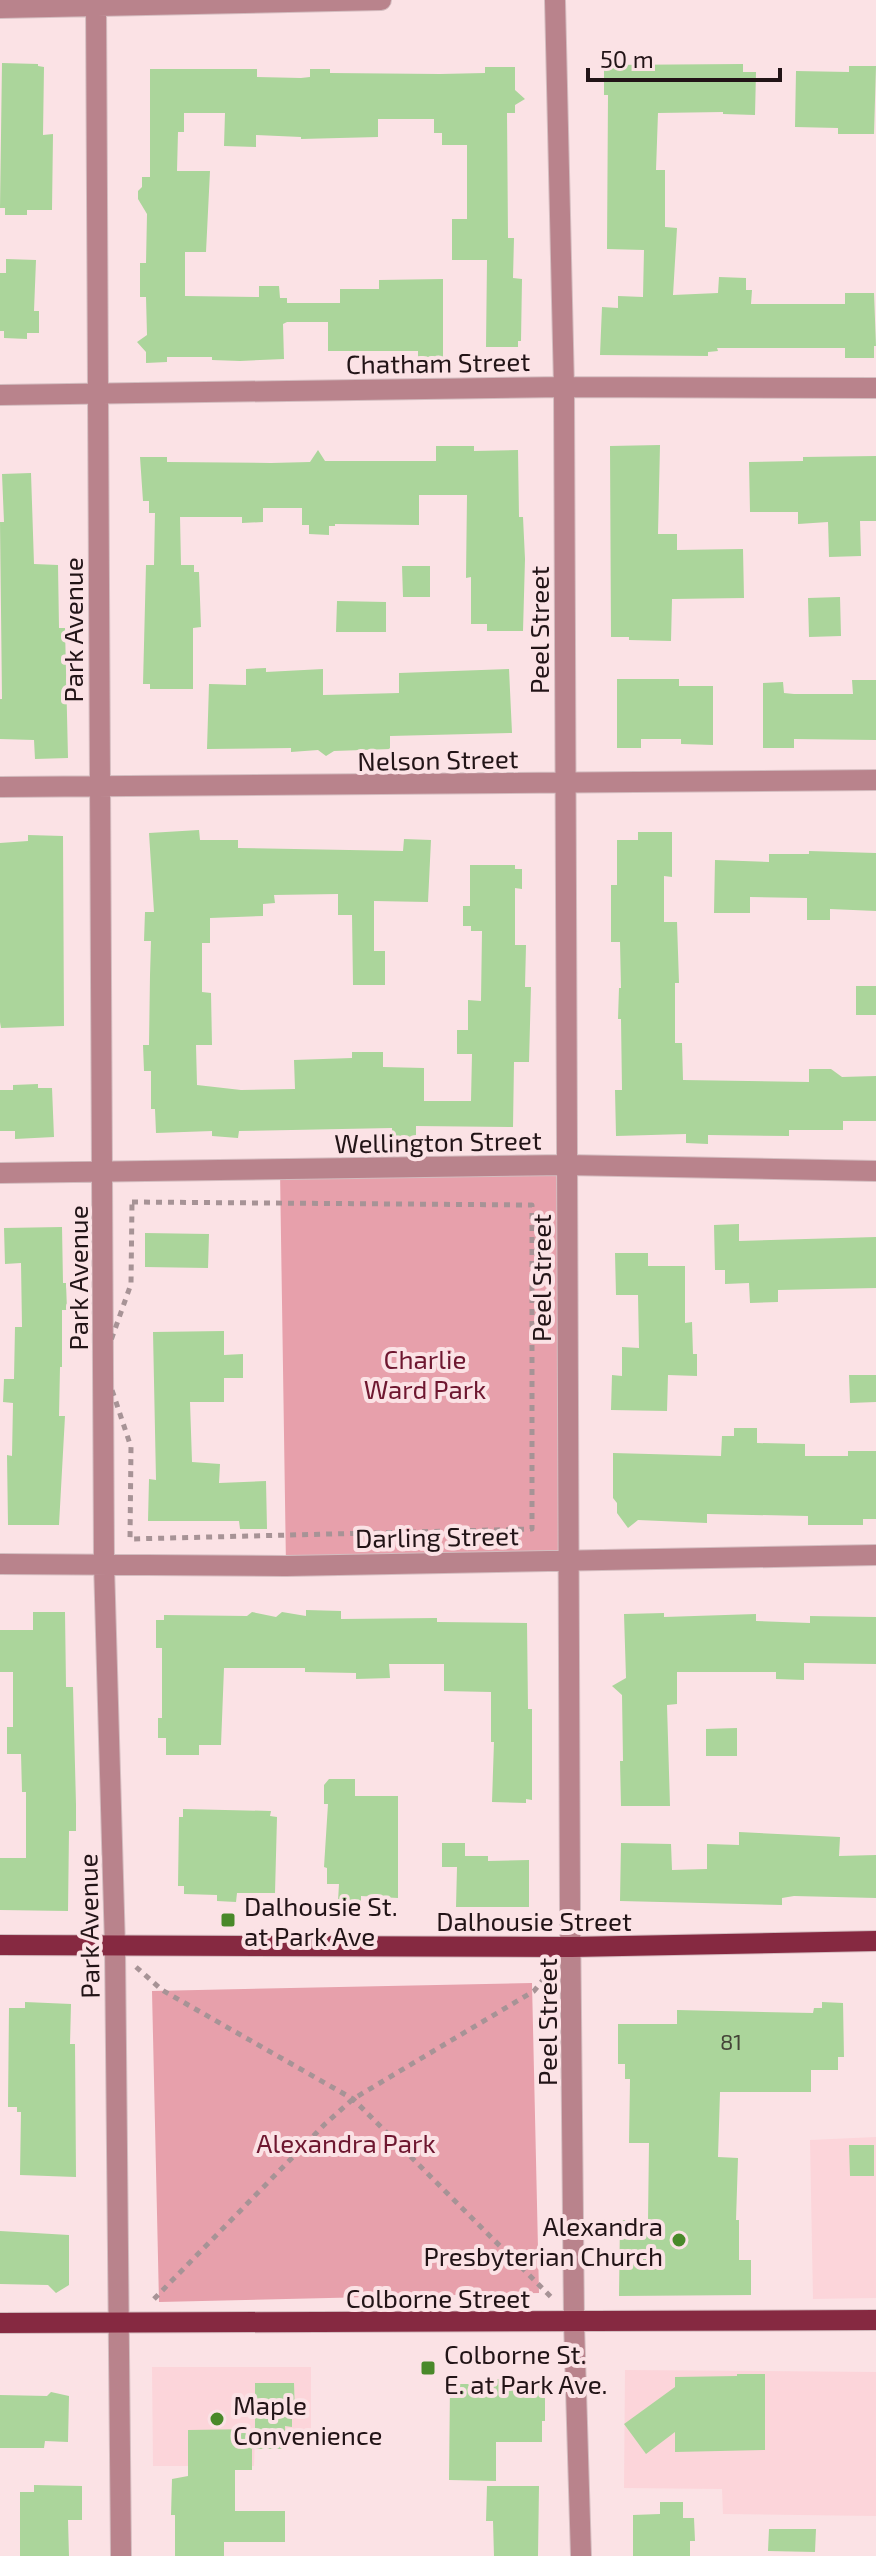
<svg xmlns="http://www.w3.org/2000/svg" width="876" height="2556" font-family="'Exo 2',sans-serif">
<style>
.built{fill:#fcd5da}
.green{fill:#e7a0ab}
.building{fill:#abd59b}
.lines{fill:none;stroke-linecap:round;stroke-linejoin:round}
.minor-casing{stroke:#d4bdc0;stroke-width:22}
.major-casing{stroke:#d4bdc0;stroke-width:22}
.path{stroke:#a79396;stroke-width:5;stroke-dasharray:6 6;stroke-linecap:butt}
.minor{stroke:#b9838c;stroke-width:20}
.major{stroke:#862941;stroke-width:20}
.poi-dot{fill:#49892a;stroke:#fbe2e5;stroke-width:3}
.labels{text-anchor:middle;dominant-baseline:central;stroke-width:8;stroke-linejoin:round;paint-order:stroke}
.number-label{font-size:22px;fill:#444438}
.street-label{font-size:26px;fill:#221417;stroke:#fbe2e5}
.park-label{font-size:26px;fill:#6e1730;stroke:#fbe2e5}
.poi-label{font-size:26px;fill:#221417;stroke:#fbe2e5;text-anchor:start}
</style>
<rect width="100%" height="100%" fill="#fbe2e5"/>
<path class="built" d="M876,2137v161l-63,1 -3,-159z
M152,2367h159v71h-56l-1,28h-101z
M625,2370l251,2v144l-153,-2 -1,-25 -98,-1z"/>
<path class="green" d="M566,1165l2,394 -282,7 -6,-396z
M532,1983l7,310 -380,9 -7,-311z"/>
<path class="building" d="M2,63l36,1v2l6,1 -1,68 10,-1 -1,76h-25v5h-22v-7h-5z
M743,64v8h13l-1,43 -32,-1v-2l-65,1 -2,57h9v57l12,1 -4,67 45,-2 1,-16 27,1v12h6l-1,14h94v-11h29l2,53h-2v12h-29v-10h-128l1,3 -10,1v4l-108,-1 2,-48 16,1v-12l25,1 1,-47 -37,-1 1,-154h-4v-30z
M849,66h27l-2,68h-36v-6l-43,-1 1,-56 53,1z
M485,67h30v23l10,9 -10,6v8h-8l1,125h6l-1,40 9,1 -1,62h-3v6h-32l1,-87h-35v-41h15v-74h-25v-12h-8v-14h-56v18l-77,2v-2l-45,-2v12l-32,-1 1,-33h-41v19h-6l-1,39h33l-4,81h-21v44l74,1v-11h20l1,12h7v5h53v-14h39v-9l64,-1v78h-25v-6h-90v-29h-41l-4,2 1,35 -44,2 -28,-1v-3h-45v5l-21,1v-11l-9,-10 10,-7 -1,-38h-6v-34h6l1,-49 -9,-15v-8l4,-4v-10h8v-108h107v8l44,1 9,-1v-8h20v4l110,1 45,-1z
M6,259l30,1 -2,51h5v22h-12v6l-23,-1v-7h-4v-58h6z
M660,445l-2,89h19v16l66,-1 1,49 -72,1 -1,42 -42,-1v-3h-18l-1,-191z
M436,446h38v5l44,-1 1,67h4l2,42 -2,72h-36v-7h-16v-47l-5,1 1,-83h-48v30l-84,-1v2h-6v9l-20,-1v-9h-7v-17h-39v14l-21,1v-6h-62l1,48h13v7h5l2,55 -8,1v61h-43v-5h-7l3,-119h8l1,-52h-6v-12h-6l-3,-44h27v5l104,1 39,-1 8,-12 7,11h111z
M876,456v65h-16l1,35 -32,1 -1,-35 -30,2v-12h-48l-1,-50 54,-1v-4z
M31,473l3,91 24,1 1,63h6l3,130 -33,1 -1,-19 -34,-1v-40h2l-2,-177h4l-2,-48z
M402,566h28v31h-27z
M840,597l1,39 -32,1 -1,-39z
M337,601l49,1v30h-50z
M266,668v4l57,-3v26l76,-2v-20l110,-4 3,64 -122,3v13l-56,2 -8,5 -8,-6 -27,2v-4l-84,1 2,-65 37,1v-16z
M617,679h62v7h34v59l-32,-1v-5h-40v9h-24z
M852,680h24v60l-82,-1v9h-31v-65l20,-1 1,11 10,1h59z
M199,830l1,10h38v8l165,3 1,-12 27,1 -3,62 -54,-1v50h11v34h-32l-1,-70h-14v-21l-64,1 1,8 -12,1v12l-53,2v25h-8v49l9,1 1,52h-16l1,40 44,5 54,-1 -1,-29 58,-2v-6h31v15l41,1v33h47l1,-47h-15v-24h11v-30l13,1 1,-70h-11v-5h-8v-20h7v-41h45v4h7v20l-7,-1v57h11l-1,42h6l-2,75h-15l-1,65 -97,-1v12h-24v-10l-153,3 -1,7 -26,-2v-5l-56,2 -1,-24h-4v-38h-7l-1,-26h6l1,-70 1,-34h-7l1,-29h9l-5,-79z
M638,832h34v45l-8,-1v46h13l2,61h-4v60h7l1,37 126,2v-13h22l11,8 34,-1v45h-33v9h-54v6l-81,-1v9l-22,-1v-9l-70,2 -1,-46h7l-1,-71h-3l1,-31h2l-1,-46h-9v-57h6v-45h21z
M28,835l35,1 1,190 -63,2 -1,-6v-179l28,-2z
M809,851l67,2v58l-46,-2v11h-23v-22l-57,-1v16h-36l1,-53 54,2v-8h40z
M856,986h20v29h-20z
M38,1084v4h14l2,49 -39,2v-8h-15v-41h13v-5z
M739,1224v17l137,-4v51l-98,2v12l-28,1 -1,-20 -24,1v-14h-10l-1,-45z
M62,1227l1,56h3l1,27h-5v57h-2l-1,49h6l-6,109h-51l-1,-70 5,1 1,-53 -10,-1 1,-23h10l1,-52h7l-1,-64 -16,1 -1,-36z
M145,1233l64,1 -1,34 -63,-1z
M615,1253h33v13h37v57l7,-1 1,32h4v22l-29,-1 -1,36 -56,-1 1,-35 10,1v-29l17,1 -1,-53h-22z
M224,1331v24l19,-1v24h-19v24h-34l2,60 28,2 -1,19 47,-2 1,48h-27l-1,-8h-91l1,-42 7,1 -3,-148z
M849,1375h27v27l-26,1z
M734,1428h23v15l48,1v12h43v-5h28v68h-13v6h-55v-9l-101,-2v9l-69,-3 -10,8 -11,-15v-10l-4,-5v-45l108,3 1,-20h12z
M306,1610l35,1v8l96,-1v4l90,1 1,86h4v91l-6,-1v4l-34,-1 2,-60h-3v-50l-47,-1v-27h-55l1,14 -34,1v-6l-51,-1v-4h-81l-3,77h-22v10h-33v-17h-8v-20h4v-70h-6v-28h8v-5l83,1 5,-4 24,5 6,-5 24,4z
M33,1612h32l1,75h7l3,118v26h-7l-1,80 -68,-1v-52h26v-66h-4l-1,-38h-14v-27h6v-55h-13v-42h33z
M664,1613v4l92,-3v7l54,2v-7l66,1v47l-72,-1v17l-28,-1v-7h-99v32l-10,1 3,101h-49l-1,-45h3l-1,-66 -10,-9 14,-8 -2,-64z
M737,1728v28h-31v-27z
M329,1779h26v17h43v102l-37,-2v6l-23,-1 1,-17h-12v-16l-3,-1 4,-63h-4v-19z
M183,1809l88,2 -1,5 7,1 -2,76h-38l-1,9 -19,-1v-6l-33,-1v-8h-6l1,-69h4z
M739,1832l101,5 -1,19 37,-1v43l-82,-2 -12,2v7l-162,-4 1,-58 50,1 1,26 35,-1v-25l32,1z
M442,1843h23v13h23v5l41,-1v47h-73l1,-40h-15z
M25,2002l46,2 -1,40h5l1,133 -56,-2 1,-63h-4v-5h-9l1,-99h16z
M822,2002l21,1 1,54h-6v13h-27v22h-91l-2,65 20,1 -2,62h3v40h12v35l-132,1 1,-76h28l1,-77h-20l1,-64h-5v-15h-7v-40h59v-14l136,3 1,-5h8z
M849,2145h25v31h-24z
M0,2231l69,4v50l-13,8 -8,-8 -48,-1z
M737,2374h28v76l-90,2v-20l-29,22 -22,-30 51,-37v-10l62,-1z
M497,2379h48v42h-3v21h-46v39l-47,-1 1,-96h47z
M255,2383h39l1,32h-3v12l-7,-1 1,23h-34v21h-17v41h50v31h-61v14h-49v-41h-4l1,-36 16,-3v-46l67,-1z
M51,2392l18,4 -1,46 -23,-1 -1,7h-44v-53l47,1z
M34,2485l48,1v34h-14l1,36h-49v-64h14z
M487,2486h52l-1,70h-44l-1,-35h-7z
M660,2502h23v16h11l1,23h-5v15h-57v-41l27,-1z
M769,2529h47l-1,23 -47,-1z"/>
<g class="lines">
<g class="minor-casing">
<path id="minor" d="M96,0l8,1564 11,383 6,609
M555,0l9,387 6,1523 4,413 7,233
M0,8l381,-8
M0,395l564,-8 312,1
M0,787l876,-7
M0,1173l566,-8 310,6
M0,1564l286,2 590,-11"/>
</g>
<g class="major-casing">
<path id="major" d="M0,1945l571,2 305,-6
M0,2323l876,-3"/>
</g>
<path class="path" d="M132,1202l400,3v324l-402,10 1,-92 -28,-84 28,-79z
M136,1967l26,23 191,109 198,198
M154,2299l171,-175 28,-25 181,-108 13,-16"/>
<use href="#minor" class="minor"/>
<use href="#major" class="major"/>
</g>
<g class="poi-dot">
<rect x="220" y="1912" width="16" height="16" rx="4"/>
<circle cx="679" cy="2240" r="8"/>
<rect x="420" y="2360" width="16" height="16" rx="4"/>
<circle cx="217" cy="2419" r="8"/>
</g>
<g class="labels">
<g class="number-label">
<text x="731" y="2041">81</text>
</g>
<g class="street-label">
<text transform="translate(438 362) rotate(-1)">Chatham Street</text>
<text transform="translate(72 630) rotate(-90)">Park Avenue</text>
<text transform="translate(538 630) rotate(-90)">Peel Street</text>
<text transform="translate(438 759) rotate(-1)">Nelson Street</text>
<text transform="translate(438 1141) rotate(-1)">Wellington Street</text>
<text transform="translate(77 1278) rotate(-90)">Park Avenue</text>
<text transform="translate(540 1278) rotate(-90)">Peel Street</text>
<text transform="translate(437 1536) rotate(-1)">Darling Street</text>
<text x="534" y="1920">Dalhousie Street</text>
<text transform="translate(88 1926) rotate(-91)">Park Avenue</text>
<text transform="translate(546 2022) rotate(-90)">Peel Street</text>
<text x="438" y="2297">Colborne Street</text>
</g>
<g class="park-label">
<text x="425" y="1358">Charlie<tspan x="425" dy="30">Ward Park</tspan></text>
<text x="346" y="2142">Alexandra Park</text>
</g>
<g class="poi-label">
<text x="244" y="1905">Dalhousie St.<tspan x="244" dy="30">at Park Ave</tspan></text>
<text x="663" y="2225" text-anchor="end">Alexandra<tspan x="663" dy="30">Presbyterian Church</tspan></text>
<text x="444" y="2353">Colborne St.<tspan x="444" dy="30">E. at Park Ave.</tspan></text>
<text x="233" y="2404">Maple<tspan x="233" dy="30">Convenience</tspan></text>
</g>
</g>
<path d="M588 68v12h192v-12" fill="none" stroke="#221417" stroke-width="4"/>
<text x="600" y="68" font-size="24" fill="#221417" stroke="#fbe2e5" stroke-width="6" paint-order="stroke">50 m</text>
</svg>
